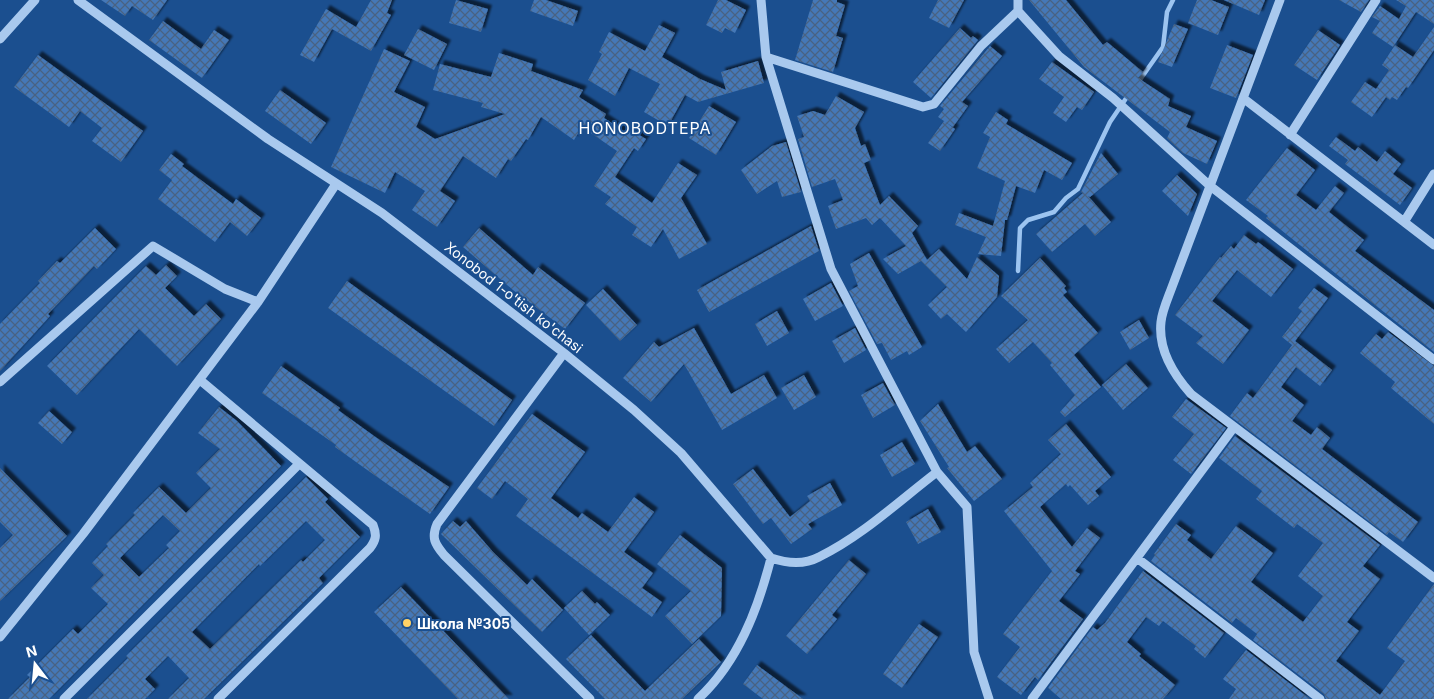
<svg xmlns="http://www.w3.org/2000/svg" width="1434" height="699" font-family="Inter,sans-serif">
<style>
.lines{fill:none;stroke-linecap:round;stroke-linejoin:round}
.stream{stroke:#9cc4f0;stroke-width:4.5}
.building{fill:url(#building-cross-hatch);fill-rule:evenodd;filter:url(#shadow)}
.minor{stroke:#a9c9ee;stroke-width:9}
.poi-dot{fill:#ffd166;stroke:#1b4f8f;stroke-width:2}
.labels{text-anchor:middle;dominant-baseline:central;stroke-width:4;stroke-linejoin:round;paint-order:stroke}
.street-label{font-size:14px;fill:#fff;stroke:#1b4f8f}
.poi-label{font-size:14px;font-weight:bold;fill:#fff;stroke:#1b4f8f;text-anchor:start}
.quarter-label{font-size:16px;letter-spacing:1px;fill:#fff;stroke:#1b4f8f}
</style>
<defs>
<pattern id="building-cross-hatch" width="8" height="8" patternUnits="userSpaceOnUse" patternTransform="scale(1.25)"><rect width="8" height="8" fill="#4478b7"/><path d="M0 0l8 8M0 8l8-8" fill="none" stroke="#486282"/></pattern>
<filter id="shadow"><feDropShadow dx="4" dy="-4" stdDeviation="1" flood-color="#0009"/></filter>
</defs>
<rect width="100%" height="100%" fill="#1b4f8f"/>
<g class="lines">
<path class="stream" d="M1137,84l26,-37 4,-35 6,-12
M1018,271l2,-43 8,-8 26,-8 12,-14 12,-9 32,-67 19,-28"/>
</g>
<path class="building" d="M101,0h66l-14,20 -21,-14 -7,10z
M371,0h21l-5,13 4,2 -20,36 -39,-22 -18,33 -14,-7 26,-46 30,18z
M456,0l32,9 -7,23 -32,-9z
M534,0h12l32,11 -5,15 -43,-15z
M718,0h8l20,10 -11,23 -10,-5 -3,5 -16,-8z
M813,0h24v2l8,3 -9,31 7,2 -10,34 -38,-12z
M938,0h26l-15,28 -20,-10z
M1029,0h37l37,45 4,-3 36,30 -5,6 32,21 -2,7 23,10 -5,11 31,14 -10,23 -24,-11 -16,-15 3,-6 -86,-65z
M1197,0h14l18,7 -11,28 -30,-12z
M1224,0h41l-6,15z
M1339,0h30l-8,12z
M1396,0h38v24l-18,-12 -23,35 -21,-14 8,-12 -8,-4 8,-11 19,13 7,-13z
M163,21l38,28 13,-19 15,10 -27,38 -53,-38z
M1174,24l14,5 -16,38 -14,-5z
M659,25l16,8 -13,24 38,22 26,11 -5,-18 37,-11 6,22 -66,19 -13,-7 -17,31 -24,-14 16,-28 -31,-16 -14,28 -27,-16 14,-26 -3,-2 10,-20 36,19z
M1434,27v23l-26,38 -2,-1 -9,13 -5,-3 -2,3 -4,-3 -14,20 -21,-15 14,-20 11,7 13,-19 -7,-5 13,-20 18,12z
M960,28l11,10 2,-2 5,4 -47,58 -18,-16z
M418,29l29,15 -13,26 -30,-15z
M1318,30l22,15 -23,35 -23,-15z
M1227,45l26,10 -17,43 -26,-10z
M990,46l12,10 -40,46 6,4 -15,21 -15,-10 6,-8 -4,-3z
M384,49l26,12 -16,31 31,15 -9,20 19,12 70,-25 -24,-7 2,-4 -50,-13 7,-26 51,13 8,-24 34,11 -2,7 52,19 -4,7 27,17 -2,4 24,16 3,-4 15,9 -8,12 -4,-3 -19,29 37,26 26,-40 19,12 -16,23 26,46 -28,15 -16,-30 -12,18 -19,-12 5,-8 -32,-23 6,-7 -17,-11 23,-35 -35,-24 -8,13 -33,-23 -13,23 -2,-1 -15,22 -3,-2 -12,19 -33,-22 -23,35 15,10 -18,26 -25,-17 13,-19 -30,-19 -10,21 -54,-26z
M38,55l105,76 -22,31 -29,-21 10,-13 -22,-17 -11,16 -55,-40z
M1052,62l42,30 -12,18 -5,-3 -11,15 -13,-9 11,-16 -25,-18z
M280,90l46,33 -15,21 -46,-33z
M836,96l28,16 -9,16 6,18 4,-2 6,16 -7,3 16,42 9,-9 29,30 -6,7 15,27 12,-11 28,30 10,-22 22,19 -2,21 -31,35 -19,-18 -6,5 -13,-14 19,-18 -26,-26 -23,13 -15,-15 23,-13 -26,-28 -8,7 -6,-7 -30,11 -8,-23 15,-6 -8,-21 -23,8 -14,-48 6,-2 -7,-21 16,-5 12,4z
M709,106l27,16 -20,33 -27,-17z
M996,112l12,8 -2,4 66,39 -10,17 -18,-10 -9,23 -19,-7 -9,34h-2l-4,36 -23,-2 8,-17 -31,-12 4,-12 34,13 12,-45 -28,-13 13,-31 -7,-4z
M944,121l11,8 -15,22 -12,-8z
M1336,137l19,14 3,-4 19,15 8,-11 16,13 -8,10 19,14 -12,17 -55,-41 3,-4 -19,-14z
M786,142l15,50 -19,5 -5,-16 -20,13 -16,-24 31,-24z
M1287,148l28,22 -19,25 20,15 19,-24 9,7 -15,19 35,28 -9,11 79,59v42l-168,-134 2,-2 -22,-16z
M1101,153l17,21 -28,23 -2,-1 23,26 -16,14 -10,-12 -33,28 -16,-18 47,-41 -2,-1z
M171,154l13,10 -2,2 51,38 3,-5 25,19 -14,18 -17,-14 -15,20 -57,-43 14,-19 -13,-10z
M1177,175l20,19 -9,22 -26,-25z
M811,226l8,25 -110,61 -12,-22z
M95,228l21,21 -19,20 -3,-3 -46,48 2,2 -50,55v-47l40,-41 -2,-2 19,-20 3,2z
M479,228l54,47 5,-8 47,36 -20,26 -52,-39 -50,-43z
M1244,235l12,9 2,-2 35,27 -22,28 -34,-27 -25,31 37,29 -26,34 -27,-21 7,-7 -28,-21 45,-58 1,1 10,-12 3,3z
M869,253l53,94 -13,8 -2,-4 -16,9 -9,-17 -5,1 -28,-53 9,-5 -8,-22z
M1040,258l26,28 -2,2 3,4 -4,3 35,38 -24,22 27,32 -36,30 -5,-5 15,-17 -25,-30 2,-2 -19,-21 -24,21 -13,-14 32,-29 -27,-24z
M166,265l11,11 -12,12 29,28 12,-12 15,15 -44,47 -38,-37 -62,66 -30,-29 99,-100 10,9z
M347,281l165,119 -18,26 -166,-118z
M831,283l12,23 -28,15 -12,-22z
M1314,288l14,10 -36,47 -10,-8 20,-26 -4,-3z
M603,289l34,36 -17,16 -34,-36z
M777,311l12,22 -22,13 -12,-22z
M1139,320l10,18 -19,12 -10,-18z
M694,328l37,66 33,-19 13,23 -55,32 -38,-66 -33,38 -28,-24 31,-36 5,5z
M855,328l11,22 -22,13 -12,-22z
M1388,332l46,34v58l-43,-36 4,-6 -35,-29 16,-19 6,5z
M1295,341l37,29 -12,16 -24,-19 -15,20 23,18 -12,16 19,14 6,-8 13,11 -8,11 96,73 -15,20 -14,-10 -2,3 -157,-119 17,-23 6,5z
M1126,364l22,24 -25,22 -21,-25z
M281,366l59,42 -2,2 36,26 75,51 -19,27 -60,-42 -35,-25 1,-2 -74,-52z
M804,375l12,22 -22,13 -13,-22z
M883,383l12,22 -22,13 -12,-23z
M1186,399l40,29 -35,46 -18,-14 21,-26 -22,-17z
M938,404l29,48 8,-6 27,33 -28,22 -27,-33 2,-1 -29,-46z
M219,407l18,14 44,45 -232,233h-41l22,-22 -3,-2 46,-46 5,5 30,-30 -17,-16 13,-13 -12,-12 16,-17 -2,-2 29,-29 -2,-2 26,-26 27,26 25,-25 -15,-15 24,-24 -22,-16zM163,515l17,16 -14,14 3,3 -30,29 -19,-19z
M49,411l23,21 -10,12 -24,-21z
M532,414l53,38 -34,46 27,20 4,-5 26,19 26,-35 20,15 -30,40 29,21 -11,15 20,14 -10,15 -136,-101 12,-17 -23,-18 -13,18 -15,-11z
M1066,424l45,53 -16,14 4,5 -11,9 -18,-20 -2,2 -2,-3 -26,23 32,40 15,-19 13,10 -25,33 5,3 -21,27 24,18 -45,61 -3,-3 -14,18 -24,-18 23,-30 -17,-13 49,-63 -48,-60 29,-24 -3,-4 31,-29 -13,-14z
M1235,436l145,109 -17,21 17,13 -33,43 12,9 -23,30 44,34 25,-34 -18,-13 47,-64v115h-108l-2,-5 -71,-54 4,-6 -21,-16 -4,5 -81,-62 4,-6 -1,-1 22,-30 15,11 -4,5 24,19 25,-33 37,27 -22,29 52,40 20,-26 -25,-20 25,-33 -26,-19 -3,4 -38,-29 6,-8 -43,-33z
M902,442l13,22 -23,13 -12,-22z
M0,468l67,68 -67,65v-53l13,-13 -13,-13z
M753,469l37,48 20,-16 -3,-5 23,-13 12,22 -34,19 4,5 -21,15 -20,-26 -8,6 -30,-40z
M306,477l22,22 -3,3 35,35 -41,41 4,5 -119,116h-36l21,-21 -21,-22 -23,23 10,10 -10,10h-58l41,-41 -2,-2zM306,521l19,19 -22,22 -2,-2 -91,89 -18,-17 67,-68 1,2z
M928,509l13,23 -23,12 -12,-22z
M453,521l7,6 6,-6 27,31 34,33 5,-6 31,31 -21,22 -101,-98z
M680,535l42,33 -1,48 -29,28 -27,-28 26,-25 -34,-27z
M849,560l17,14 -34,41 5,4 -30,35 -21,-18z
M1143,571l81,62 -19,25 -11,-9 2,-3 -33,-25 -4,5 -13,-9 -19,25 14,12 -2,2 36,29 -12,14h-102l-13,-11 45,-61 4,3 8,-7z
M401,587l108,112h-51l-84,-87z
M582,591l13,13 2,-2 13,13 -21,20 -25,-27z
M919,624l19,13 -36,51 -19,-14z
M591,635l54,56 54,-52 22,23 -39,37h-77l-39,-40z
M1246,650l64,49h-81l7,-10 -13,-10z
M757,665l46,34h-40l-20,-15z"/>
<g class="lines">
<path class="minor" d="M78,0l190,139 114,74 182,140 70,57 47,43 90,105c15,5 33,7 48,-1 43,-21 80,-56 118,-85
M761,0l5,57 65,212 106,203 30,35 7,145 15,47
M1280,0l-108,287c-4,11 -10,24 -11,35 -3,27 13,53 30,72l243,184
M1018,11l41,45 54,42 96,87 225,175
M0,39l35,-39
M766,57l157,50 11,-3 47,-58 37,-35v-11
M1243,98l191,147
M1290,135l86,-135
M1404,222l30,-48
M564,353l-127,171c-6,14 -2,20 7,31l146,144
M200,380l173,145c4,10 3,15 -3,23l-152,151
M0,382l153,-136 72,43 33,13
M1137,558l183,141
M0,637l83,-103 175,-232 78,-118
M64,699l235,-235
M698,699c40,-37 60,-90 73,-141
M1032,699l202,-272"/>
</g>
<circle class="poi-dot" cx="407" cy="623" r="5"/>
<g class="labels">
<g class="street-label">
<text transform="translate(514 297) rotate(38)">Xonobod 1-o'tish ko'chasi</text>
</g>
<g class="poi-label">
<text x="417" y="623">Школа №305</text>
</g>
<g class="quarter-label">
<text x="645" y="128">HONOBODTEPA</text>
</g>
</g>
<g transform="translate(35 664) rotate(344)" stroke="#1b4f8f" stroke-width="4" paint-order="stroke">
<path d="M0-4L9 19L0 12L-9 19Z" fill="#ffffff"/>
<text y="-8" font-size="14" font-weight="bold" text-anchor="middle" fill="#ffffff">N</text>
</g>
</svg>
